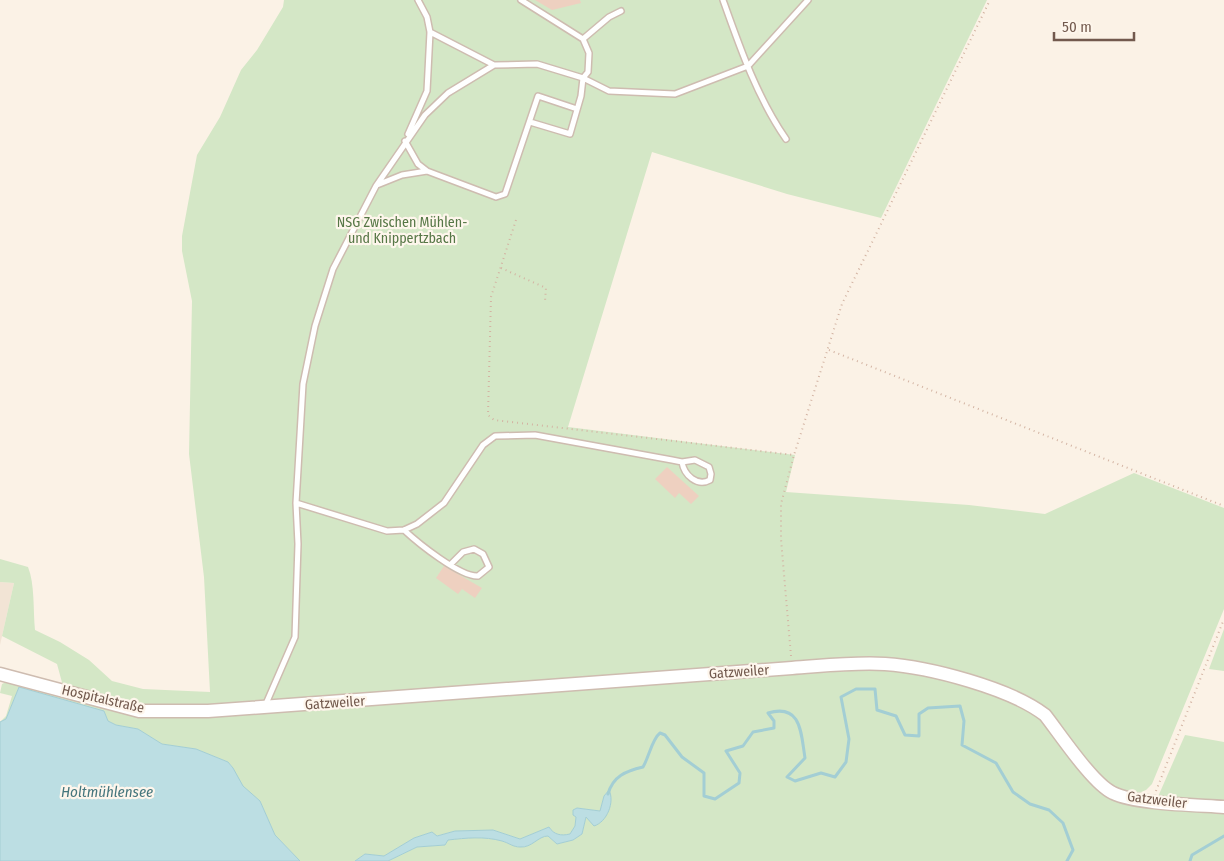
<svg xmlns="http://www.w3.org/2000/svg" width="1224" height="861" font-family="'Fira Sans Condensed',sans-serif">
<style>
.residential{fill:#f2e4d5}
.green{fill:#d4e7c6}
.water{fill:#bcdee3;stroke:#a3ced4}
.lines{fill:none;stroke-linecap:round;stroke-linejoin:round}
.stream{stroke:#a3ced4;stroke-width:3}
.building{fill:#eed0c0}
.service-casing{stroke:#cebcb0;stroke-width:8}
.tertiary-casing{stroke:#cebcb0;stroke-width:15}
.path{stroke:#d3b4a3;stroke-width:2;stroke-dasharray:1 4;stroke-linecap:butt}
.service{stroke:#fff;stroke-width:5}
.tertiary{stroke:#fff;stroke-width:12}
.labels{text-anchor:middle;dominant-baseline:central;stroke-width:4.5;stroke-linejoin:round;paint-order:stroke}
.park-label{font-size:14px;fill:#567746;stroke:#fef6ec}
.street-label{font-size:14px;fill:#72594d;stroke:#fef6ec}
.water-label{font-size:15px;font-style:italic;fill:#45767d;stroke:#fef6ec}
</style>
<rect width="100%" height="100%" fill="#fbf2e6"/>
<path class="residential" d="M0,582l14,1 -14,62z"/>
<path class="green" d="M284,0h703l-106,218 -94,-24 -135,-42 -84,275 227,28 -9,37 183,13 76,9 89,-41 90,35v101l-72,175 -6,6 -7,3 -13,-1 -27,-8 -54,-69 -23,-15 -101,-31 -38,-5 -91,4 -518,38 47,1 247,-19 316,-19c40,3 130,22 160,48 30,27 40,70 81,85l99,10v49h-836l29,-14 28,-2 3,-5c18,-2 36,-4 54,1 7,2 11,6 18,6 12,1 17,-11 28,-11l9,8 16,-4 9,-6 4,-17 8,8c12,-3 21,-23 14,-34l-4,5 -4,15 -23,-3 -4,2v5l3,2 -1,9 -5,8c-9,2 -16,1 -21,-7l-29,12 -27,-9 -38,1 -19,5 -4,-4 -18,6 -30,18 -19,-2 -10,7h-55l-25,-26 -15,-34 -18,-15 -9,-18 -5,-6 -32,-13 -34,-5 -24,-15 -22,-4 -8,-4 -4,-10 -85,-24 -13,32 -6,3 6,-6 6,-20 -12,-3 2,-9 6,-3 98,23 1,-6 -44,-12 -6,-22 -55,-28 12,-53 -14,-1v-23l28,8c7,17 5,43 7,63l25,12 29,18 23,21 31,8 67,3 -6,-115 -15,-123 3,-153 -10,-50v-15l15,-81 23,-38 21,-47 16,-20 26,-43z
M1224,629v42l-15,-2z
M1185,735l39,7v60l-67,-3z"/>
<path class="water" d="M19,687l85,24 4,10 8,4 22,4 24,15 34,5 32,13 5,6 10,18 17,15 15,34 25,26h-300v-139l6,-3z
M609,790c6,12 -2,32 -15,36l-8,-9 -4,17 -9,6 -16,4 -9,-8c-10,0 -16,12 -28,11 -7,0 -11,-4 -18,-6 -18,-5 -36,-3 -54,-1l-3,5 -28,2 -29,14h-33l10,-7 19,2 30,-18 18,-6 5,4 18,-5 38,-1 27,9 29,-12c5,8 12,9 21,7l5,-8 1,-9 -3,-2v-5l4,-2 23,3 4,-15z"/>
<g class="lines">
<path class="stream" d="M608,794c5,-18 18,-23 35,-27 6,-10 9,-28 17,-34l5,2 17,22 22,16v23l11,3 24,-16 1,-10 -14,-22 17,-5 10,-14 21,-4v-7l-6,-8c34,-10 33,21 37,45l-18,19 8,4 26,-8 14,4 11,-15 3,-23 -8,-42 15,-8h19l2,21 19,6 9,19 14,1v-22l9,-6 32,-2 4,15 -2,24 34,18 17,29 17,12 19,6 14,13 10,27 -6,11
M1190,861l2,-6 32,-19"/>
</g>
<path class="building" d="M535,0h45l1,3 -29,7z
M667,467l32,29 -8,8 -12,-11 -4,5 -20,-19z
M444,566l38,22 -7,10 -13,-9 -4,5 -22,-16z"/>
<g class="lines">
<g class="service-casing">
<path id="service" d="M521,0l62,39 6,14 -1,19 -5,6 -2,18 -11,38 -40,-12
M723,0c17,48 34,97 63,139
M430,32l64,33
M583,39l26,-22 12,-6
M408,134l19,-43 3,-59 -3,-15 -9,-17
M405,141l13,23 9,7 69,26 9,-3 33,-98 39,13
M377,185l25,-10 25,-4
M296,503l91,28 17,-1 13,-6 27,-21 39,-58 12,-9 40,-1 137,25 10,2c2,13 15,25 28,18l1,-6 -2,-7 -14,-7 -13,2
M404,530c14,13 56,47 74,46l11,-9 -6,-13 -9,-5 -11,3 -12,12
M265,706l30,-69 3,-93 -2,-41 7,-119 12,-58 18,-57 43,-83 49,-71 23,-22 46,-28 43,-1 46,14 26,13 66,3 73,-28 60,-66"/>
</g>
<g class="tertiary-casing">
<path id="tertiary" d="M0,674l139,37h69l584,-43c30,-2 62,-6 93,-4 44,3 125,24 160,51 15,19 48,69 68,78 22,11 84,12 111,14"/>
</g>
<path class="path" d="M516,220l-25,77 -3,118 6,5 300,35
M501,268l45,20 -1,13
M829,350l395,156
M791,656l-10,-117v-35l13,-49 48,-151 148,-304
M1156,791l68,-172"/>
<use href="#service" class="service"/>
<use href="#tertiary" class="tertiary"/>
</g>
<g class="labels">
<g class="park-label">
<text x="402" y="222">NSG Zwischen Mühlen-<tspan x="402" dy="16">und Knippertzbach</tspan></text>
</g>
<g class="street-label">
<text transform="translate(739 672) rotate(-4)">Gatzweiler</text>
<text transform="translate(103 699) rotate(13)">Hospitalstraße</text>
<text transform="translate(335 703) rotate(-4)">Gatzweiler</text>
<text transform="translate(1157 800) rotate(7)">Gatzweiler</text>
</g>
<g class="water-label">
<text x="107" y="792">Holtmühlensee</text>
</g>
</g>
<path d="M1054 32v8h80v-8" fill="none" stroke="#72594d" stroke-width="2.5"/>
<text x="1062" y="32" font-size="15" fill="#72594d" stroke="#fef6ec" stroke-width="4" paint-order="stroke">50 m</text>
</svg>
